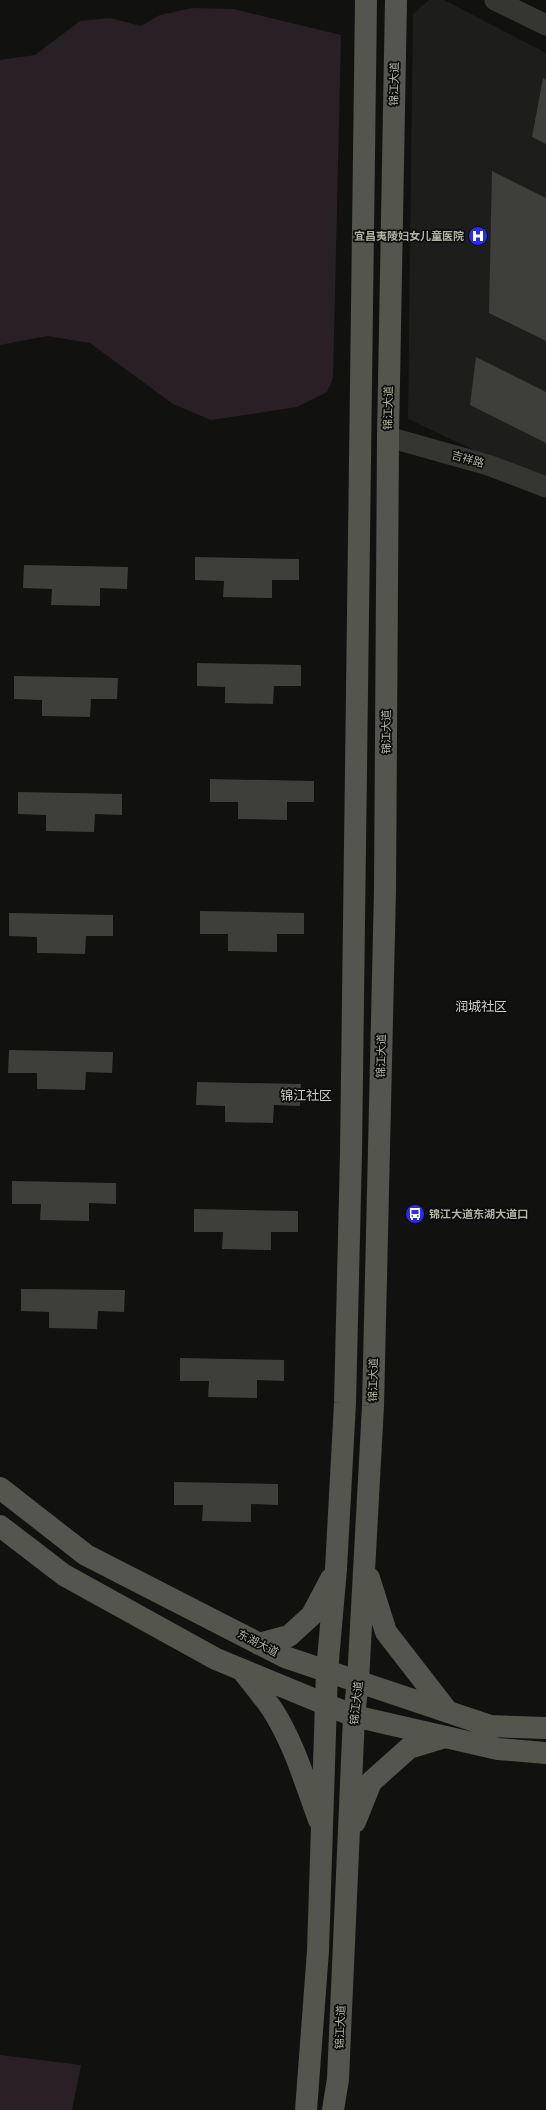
<svg xmlns="http://www.w3.org/2000/svg" width="546" height="2110" font-family="'PT Sans','Noto Sans SC',sans-serif">
<style>
.built{fill:#1d1e1c}
.green{fill:#292025}
.building{fill:#3e3e3a}
.lines{fill:none;stroke-linecap:round;stroke-linejoin:round}
.minor{stroke:#353631;stroke-width:21}
.major{stroke:#54554d;stroke-width:22}
.labels{text-anchor:middle;dominant-baseline:central;stroke-width:3.5;stroke-linejoin:round;paint-order:stroke}
.street-label{font-size:11px;fill:#b2b2a1;stroke:#0c0c0b}
.poi-label{font-size:11px;font-weight:bold;fill:#b2b2a1;stroke:#0c0c0b;text-anchor:end}
.quarter-label{font-size:13px;fill:#cecec2;stroke:#0c0c0b}
</style>
<rect width="100%" height="100%" fill="#111110"/>
<path class="built" d="M429,0h15l102,53v431l-138,-65 5,-405z"/>
<path class="green" d="M193,8l40,1 108,26 -8,343 -6,14 -30,15 -86,13 -38,-16 -83,-61 -43,-7 -47,9v-285l35,-5 45,-34 30,-3 31,8 19,-11z
M0,2055l81,10 -9,45h-72z"/>
<path class="building" d="M543,78l3,2v64l-14,-7z
M492,171l54,27v143l-57,-28z
M476,357l70,35v51l-76,-38z
M195,557l104,2v21h-27v18l-49,-1 1,-16 -29,-1z
M24,565l104,2 -1,22 -27,-1v18l-49,-1 1,-16 -29,-1z
M197,663l104,2v21h-27l-1,18 -48,-1v-16l-28,-1z
M14,676l104,2 -1,21h-26l-1,18 -48,-1v-16l-28,-1z
M210,779l104,2v21h-27v18l-49,-1v-17h-28z
M18,792l104,2v21l-27,-1 -1,18 -48,-1v-16l-28,-1z
M200,911l104,2v21h-27v18l-49,-1v-17h-28z
M9,913l104,2v21h-27l-1,18 -48,-1v-16l-28,-1z
M9,1050l104,2 -1,21 -26,-1 -1,18 -48,-1v-16h-29z
M197,1082l104,2 -1,22 -26,-1 -1,18 -48,-1v-16l-29,-1z
M12,1181l104,2v21l-27,-1v18l-49,-1 1,-16h-29z
M194,1209l104,2v21h-27v18l-49,-1 1,-17h-29z
M21,1289l104,1 -1,22 -26,-1 -1,18 -48,-1v-16l-28,-1z
M180,1358l104,2v21l-27,-1v18l-49,-1 1,-16h-29z
M174,1482l104,2v21l-27,-1v18l-49,-1 1,-16h-29z"/>
<g class="lines">
<path class="minor" d="M495,0l51,25
M388,437l100,28 58,22"/>
<path class="major" d="M0,1488l86,67 199,102 205,69 56,2
M0,1526l64,49 152,84 138,57 144,33 48,4
M369,1578l17,54 62,80
M259,1644l30,-8 23,-21 19,-36
M242,1670c10,13 21,26 30,39 22,34 33,73 47,111
M355,1822l16,-40 38,-34 36,-11
M306,2110l12,-159 9,-280 9,-102 9,-166 6,-250 15,-1153
M333,2110l5,-31 16,-363 4,-35 15,-275 12,-516 3,-453 8,-437"/>
</g>
<defs>
<g id="hospital-disc" transform="scale(1)"><circle r="9.5" fill="#282bf1" stroke="#0c0c0b"/><path d="M-5-5h3v3.5h4V-5h3V5h-3V1.5h-4V5h-3Z" fill="#fff"/></g>
<g id="bus-disc" transform="scale(1)"><circle r="9.5" fill="#282bf1" stroke="#0c0c0b"/><path d="M-5-6H5V4H4V6H2V4H-2V6H-4V4H-5ZM-3.5-4V0h7V-4ZM-3.5 1.2v1.5H-2V1.2ZM2 1.2v1.5H3.5V1.2Z" fill="#fff"/></g>
</defs>
<g fill-rule="evenodd">
<use href="#hospital-disc" x="478" y="236"/>
<use href="#bus-disc" x="415" y="1214"/>
</g>
<g class="labels">
<g class="street-label">
<text transform="translate(394 84) rotate(-89)">锦江大道</text>
<text transform="translate(388 408) rotate(-89)">锦江大道</text>
<text transform="translate(468 459) rotate(16)">吉祥路</text>
<text transform="translate(386 732) rotate(-90)">锦江大道</text>
<text transform="translate(381 1056) rotate(-89)">锦江大道</text>
<text transform="translate(373 1380) rotate(-89)">锦江大道</text>
<text transform="translate(258 1643) rotate(27)">东湖大道</text>
<text transform="translate(356 1703) rotate(-84)">锦江大道</text>
<text transform="translate(340 2027) rotate(-88)">锦江大道</text>
</g>
<g class="poi-label">
<text x="464" y="236">宜昌夷陵妇女儿童医院</text>
<text x="429" y="1214" text-anchor="start">锦江大道东湖大道口</text>
</g>
<g class="quarter-label">
<text x="481" y="1006">润城社区</text>
<text x="306" y="1095">锦江社区</text>
</g>
</g>
</svg>
